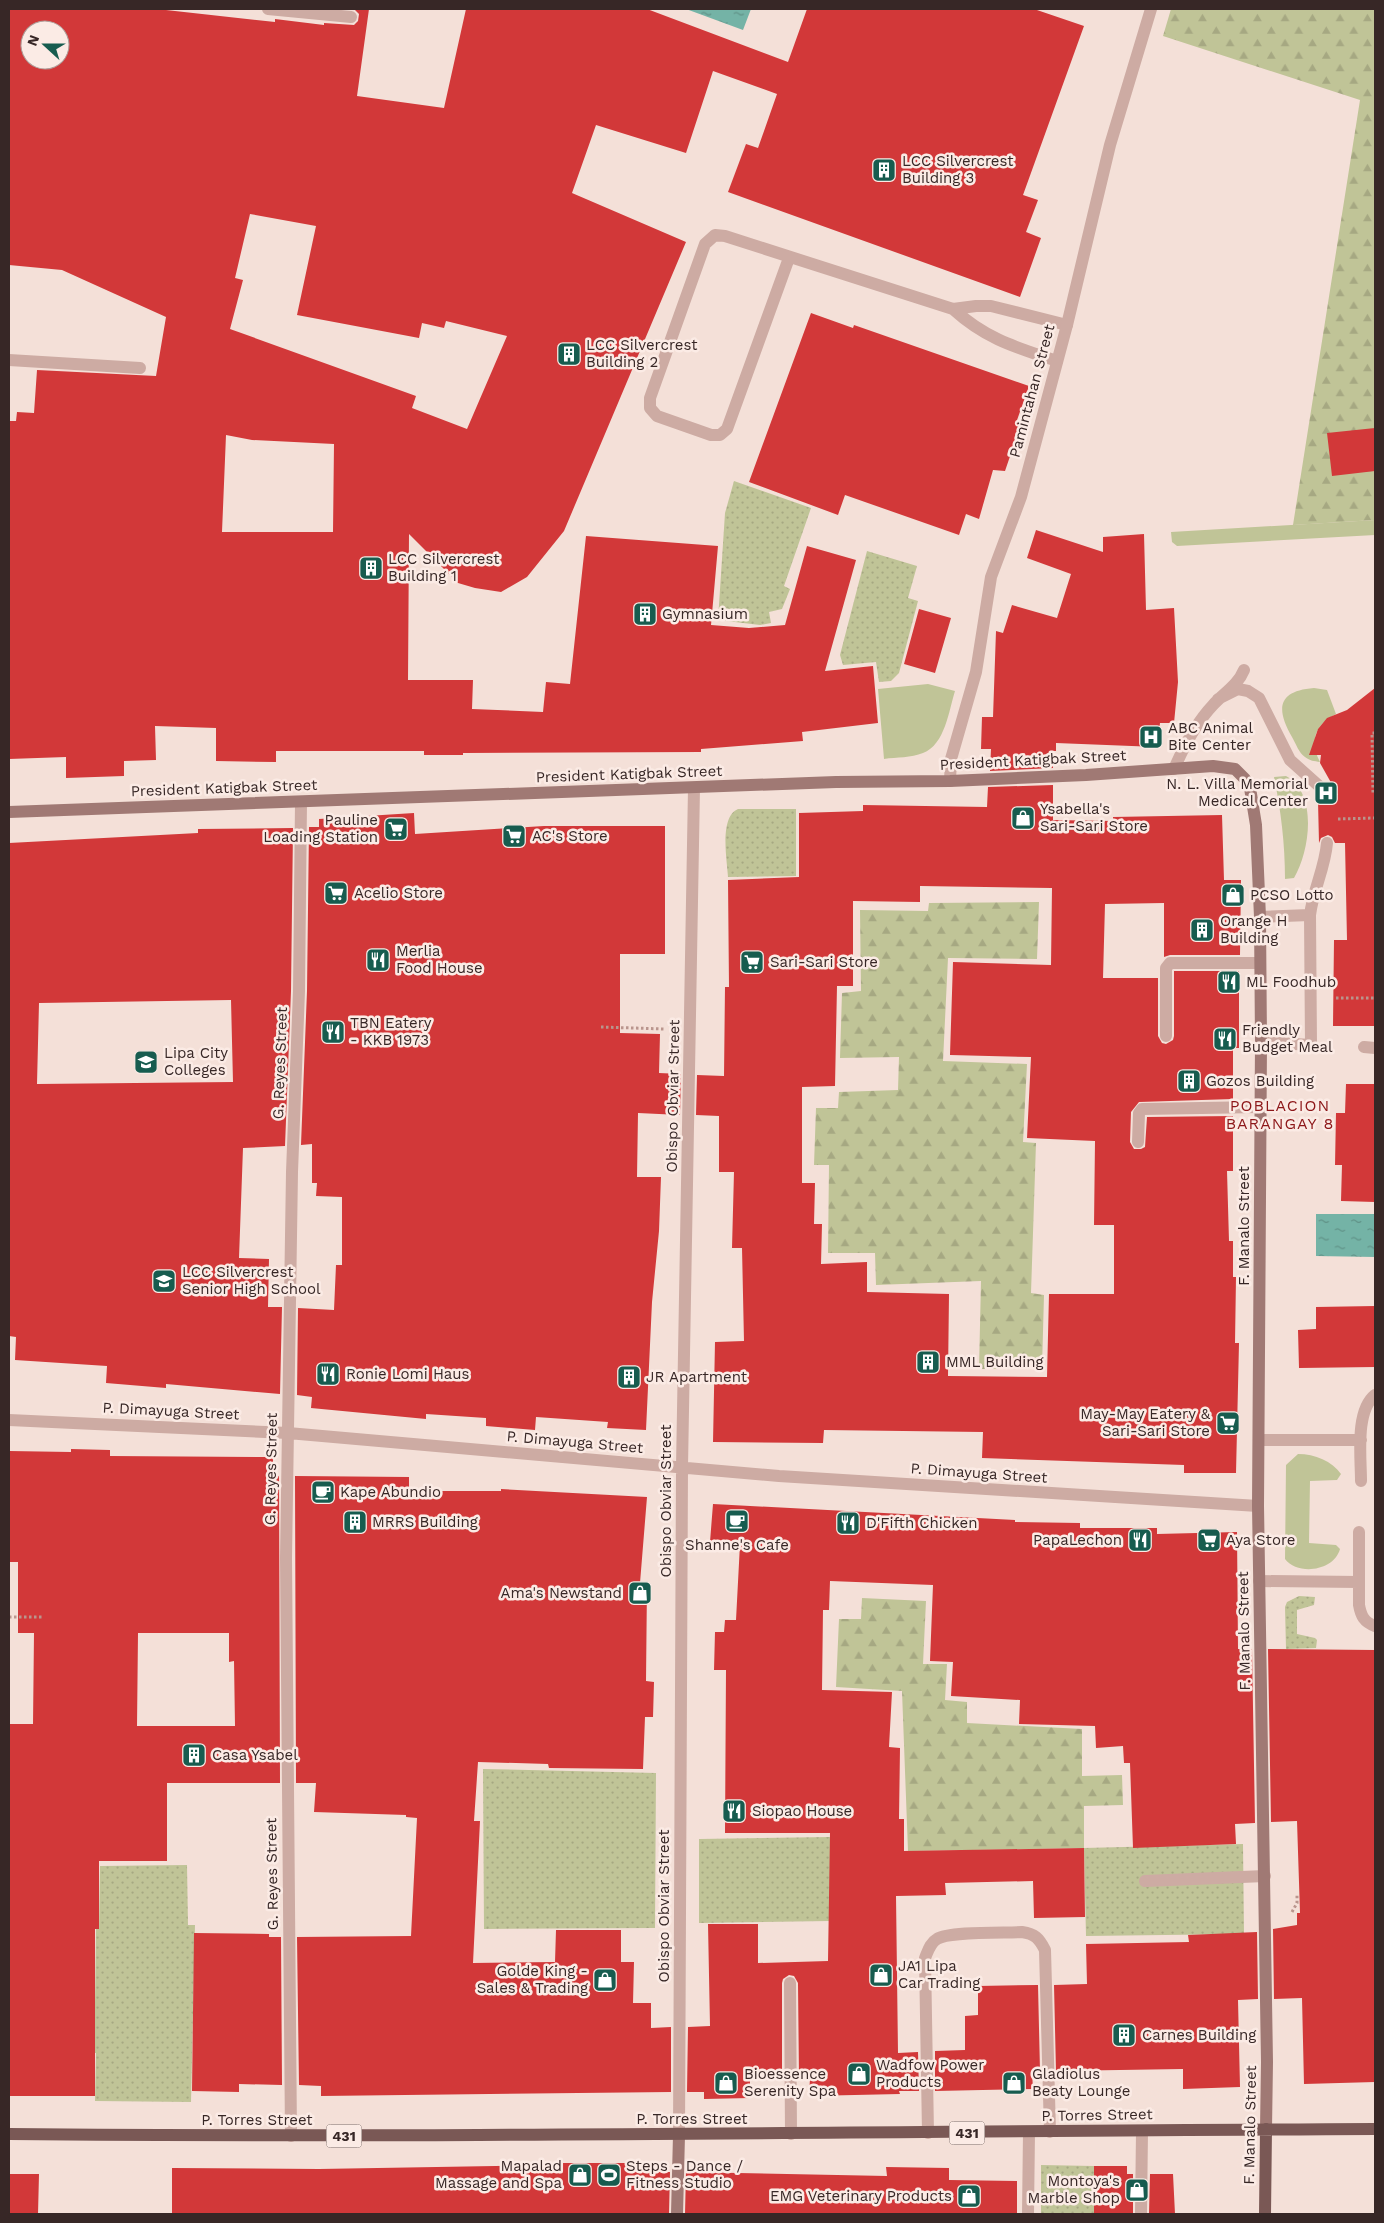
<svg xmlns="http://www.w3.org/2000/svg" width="1384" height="2223" font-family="'Work Sans',sans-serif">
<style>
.grass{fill:url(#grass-dots)}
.forest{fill:url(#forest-firs)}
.garden{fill:#c0c497}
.water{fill:url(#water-ripples)}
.building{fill:#d23839;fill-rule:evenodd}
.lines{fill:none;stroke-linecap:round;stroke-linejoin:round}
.path{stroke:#b9958d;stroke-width:3;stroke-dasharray:2.5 2.5;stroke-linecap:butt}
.lane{stroke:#cdaba3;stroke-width:12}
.street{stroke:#cdaba3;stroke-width:12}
.secondary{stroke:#a07974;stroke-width:12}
.primary{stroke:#7a5855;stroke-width:12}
.labels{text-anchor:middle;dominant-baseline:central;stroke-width:5;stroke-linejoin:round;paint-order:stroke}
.shield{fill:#fbebe5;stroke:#72625f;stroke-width:1}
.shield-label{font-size:14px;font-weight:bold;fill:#372726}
.poi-label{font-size:15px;fill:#372726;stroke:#fbebe5;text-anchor:start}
.street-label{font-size:15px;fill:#372726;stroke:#fbebe5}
.neighbourhood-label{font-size:16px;letter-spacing:1px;fill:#8d1719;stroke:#fbebe5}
</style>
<defs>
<pattern id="grass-dots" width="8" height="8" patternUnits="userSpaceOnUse" patternTransform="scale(1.25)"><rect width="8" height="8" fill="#c0c497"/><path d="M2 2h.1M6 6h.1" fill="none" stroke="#a6a882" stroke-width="1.8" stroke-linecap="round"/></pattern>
<pattern id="forest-firs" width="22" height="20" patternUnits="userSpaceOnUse" patternTransform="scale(1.25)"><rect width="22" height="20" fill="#c0c497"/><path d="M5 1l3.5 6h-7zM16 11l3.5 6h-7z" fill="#a6a882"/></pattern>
<pattern id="water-ripples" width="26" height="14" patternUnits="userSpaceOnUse" patternTransform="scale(1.25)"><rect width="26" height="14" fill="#74b3a6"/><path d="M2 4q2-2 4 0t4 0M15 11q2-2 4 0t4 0" fill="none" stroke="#609287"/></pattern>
</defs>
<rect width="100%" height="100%" fill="#f4e0d8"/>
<path class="grass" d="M734,481l77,27 -27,78 6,3 -8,20 -13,3 2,11 -11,2 -42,-5 7,-107z
M867,551l50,15 -9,32 10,3 -19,72 -8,8 -12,1 -3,-20 -33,3 -3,-10z
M738,809h58v67l-68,1c-1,-17 -9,-60 10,-68z
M1299,1596l16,1 -1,8 -17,5v24l18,4 2,2 -1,8 -30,1 -1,-42 2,-5z
M483,1769l173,4 -1,155 -171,1z
M830,1837v84l-131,2v-84z
M1243,1844l1,90 -158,2 -2,-88z
M187,1865l1,60h7l-4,177 -96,-1 1,-48h-6l-14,-49 19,-1 1,-74h3l1,-63z
M1041,2165l53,1v48h-53z"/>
<path class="forest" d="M1171,9h204v511l-82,5 67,-425 -197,-64z
M1039,902l-2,57 -89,-1 -5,103 84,3 -4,78 13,1 -5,150 13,2 -2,73 -63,1 2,-88 -105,4 -1,-32h-47l1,-88h-15l2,-57h22l1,-16 59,-2 1,-33 -59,1 2,-65 19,-2 -1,-81 68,1 1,-8z
M862,1598l64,3 -3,63h24l-2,36 22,2v21l115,6v47l40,-1 1,30 -39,1v42l-176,3 -6,-160 -66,-4 3,-68h22z"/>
<path class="garden" d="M1375,520v15l-198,11 -5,-4 -1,-10z
M928,684l27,7c-6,19 -10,54 -32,62 -12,5 -26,4 -39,6l-6,-70z
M1314,688l13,2 9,24c-21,10 -27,28 -16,48 -6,-1 -10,-1 -15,-5 -6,-4 -9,-13 -13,-20 -16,-28 -15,-46 22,-49z
M1286,776c32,17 24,75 8,102l-9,1c0,-35 -4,-68 -11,-102z
M1298,1454c17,0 34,7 43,20l-4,6 -27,1 -1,62 27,2 4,4c-6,22 -42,27 -55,10l1,-94z"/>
<path class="water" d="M686,9h65l-8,21z
M1316,1214h59v43l-59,-1z"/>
<path class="building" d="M9,9h148l118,13v-3l49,6v-2l30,2 4,-4 1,-7 -4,-4 -5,-1h19l-12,87 87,12 22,-99h181l141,53 19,-53h227l50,17 -61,169 15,5 -12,32 15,6 -21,59 -292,-105 18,-48 12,4 19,-54 -64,-23 -27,82 -90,-28 -24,68 114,49 -122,289 -37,46 -26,15 -26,-4 -17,-5 -49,-49 -1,146h65l-1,29 71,3 3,-30 24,2 16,-148 132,10 -7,79 38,3 36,-3 22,-79 49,14 -31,111 48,-5 5,57 -76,9 1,9 -102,8v3l-238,1v2h-39v-4h-148v11l-60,-1v-33l-61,-2 1,34 -32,1v15l-58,2v-21l-57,2v-338h7l1,-9 17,1 3,-43 119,6 10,-59 -104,-47 -53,-5zM30,30h30v30h-30zM250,214l66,12 -19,89 122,23 3,-15 22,5 2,-7 61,15 -40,93 -55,-21 4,-12 -186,-67 13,-49 -8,-2zM226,435l26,5 82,4 -1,88h-111z
M811,313l42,15 1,-3 175,61 -13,37 5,1 -16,47 -12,-1 -14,49 -13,-5 -7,21 -114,-40 -7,20 -89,-33z
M1375,428v43l-43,5 -5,-43z
M1036,530l67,22v-15l41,-3 2,76 28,-2 4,74 -4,41h-14l-3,24 -101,-4v8h-3v17l-63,3 1,-22h-10l1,-32h11l3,-86 7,2 9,-28 45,13 14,-44 -44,-16z
M919,609l32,9 -16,55 -31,-9z
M1375,688v338h-42l1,-86h13l-2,-97h-10l-3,-6 -4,-2 -7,3 -2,5 -1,-42 11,2 4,-8h5l-18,-32 1,-8h-12l9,-26 9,-11 20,-8z
M1053,785v35l60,1v-4l109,-2 2,65h17l-1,75h-70l-6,2v-54l-59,1 -2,74h55v58l4,7 4,1 7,-4 1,-4v-65h65v77h-6v51l-94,3 -8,10 -1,30 4,7h7l4,-2 2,-30 86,-1v55h-6l2,70h4v36h3l-1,66h4l-3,130h-52v-8l-202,-7 1,-26 -159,-2 -1,13 -110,-1 2,-100 29,-1 -2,-93h-10l2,-76h-15v-56l-23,-1 1,-40 27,1 1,-89h4l-1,-107 71,-3v-64l64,-2v-6l124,2 1,-20zM920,886l132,2 -1,77 -98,-3 -3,93 81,2 -4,81 68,3 -1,84h20v69h-65l-2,83 -99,-1 1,-82 -82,-2v-30l-46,2 1,-40h-8l1,-41h-13v-96l33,-1 2,-100h16v-85l67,1z
M414,813l1,21 129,-8h121v128h-45v79l40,1 -1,39 22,1 -1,41 -42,-2 -1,64h24l-2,54 -7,71 -6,128 -39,-2 1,-6 -72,-5 -1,13 -49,-4v-8l-60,-4v5l-115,-11 1,-11 -15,-2 1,-87 36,2 2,-45h6v-68l-26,-1 1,-13h-5v-39l-11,1 6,-154 2,-164h10v-8z
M293,828l-2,163 -6,155 -42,2 -4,110 30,1 -1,48h14l-2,87 -114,-10v4l-60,-5 1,-17 -92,-6 1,-23 -7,-1v-493l189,-10v-4zM231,1000l2,82 -196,2 2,-81z
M1346,1084h29v118l-34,-1 1,-36h-7l1,-52h9z
M1375,1306v61l-76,1 -1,-38 18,-1v-22z
M71,1449l39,1v6l163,1v18l6,1 1,307h-113v78h-68v68h-4v167h-86v-372h24l1,-91h-16v-71h-9v-111l62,1zM138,1633h91v29l5,-1 1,65h-98z
M295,1476l114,1v14h92v-2l146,8 -7,86h7l-1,98 8,1 -1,35h-8l-2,52 -94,-1 -1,-4 -70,-2 -4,59h6l-7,142 82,-1 1,-32h65v32h13l-1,41h18v25l20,-1v65l-350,4v-10l-22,-1 -2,-148 114,-1 6,-118 -11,-1v-2l-92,-3 2,-29h-20z
M713,1504l302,16v2l65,1v5h77v6l80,-2 1,117h14l3,174 -20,1 1,20 -103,4 -3,-85h-6l-1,-17 -27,2 -1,-22 -76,-2 1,-24 -69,-4 2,-34 -23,-1 3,-76 -103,-4 -1,29h-6l-1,80 70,2 -3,55 11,1 -1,71h5v32l180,-3 1,69 -51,1 -1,-37 -88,2 1,12 -50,1 2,157 20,-1 1,39h-20l1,3 -91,2 1,-18h-11l-1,-95 -4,-7 -5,-1 -6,4 -1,4v95h-32v20l-46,1v-7h-17l1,-65 22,-1 -2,-102h50v39l70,-2 2,-128h-105l1,-163h-12l1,-38h9l1,-12h11l4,-76 -30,-2z
M1268,1649l107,1v432l-71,2 -2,-86 -28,1 -1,-70 24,-4v-12h3l-3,-92 -26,1z
M1257,1932l1,67 -20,1 2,87 -57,2v-20l-127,2 -2,-86 33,-1 -1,-40 103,-2 -1,-7z
M194,1933l75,1v3h12l1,148 -43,-1v8l-47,-1z
M1038,1985l2,86 -8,1 1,17 -98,2v-40l30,-1v-34l13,-1v-29z
M557,2163h96v9h17l-1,42h-497v-46l147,1 238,-4z
M1094,2166h33v8h6v40h-39z
M886,2167l63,1v12l68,1v33h-332l1,-42 201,4z
M9,2174h30l-1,40h-29z
M1150,2174h23l2,40h-26z"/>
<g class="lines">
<path class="path" d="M1375,733h-3l1,61h2
M1338,819l37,-1
M1336,998h39
M601,1027l63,2
M9,1617h34
M1292,1912l5,-9v-9"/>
<path class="lane" d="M789,258l-62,171 -7,6h-9l-54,-19 -7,-8v-10l55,-154 10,-9 10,1 228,73
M9,360l131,8
M1057,361c-42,-14 -71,-22 -104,-52l23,-3h15l76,19
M1218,699l20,-10 10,2 11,7 31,62 29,26 6,10
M1174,769c10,-23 22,-46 39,-64 11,-12 25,-20 31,-35
M1260,917l50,-2
M1166,1036v-68l4,-5h90
M1261,1042l50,3 -1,-130c3,-25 15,-47 17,-72
M1364,1047l11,1
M1138,1142l1,-29 3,-4 118,-2
M1259,1440h102
M1361,1481c0,-24 -6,-70 14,-86
M1359,1532v73c2,11 5,17 16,21
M1259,1581l100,1
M1145,1881l120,-5
M790,1983l1,151
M928,2133l-3,-175c3,-7 5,-15 12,-19 12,-8 68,-6 85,-7 13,2 17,6 23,18l5,182
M1028,2214l1,-82
M1141,2214l1,-83"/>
<path class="street" d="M268,9l83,8
M950,781l1,-22 25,-87 15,-95 30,-80 46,-172 43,-180 41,-136
M9,1420l279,13 491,43 479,30
M679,2135l3,-668 12,-679
M291,2136l-5,-578 6,-386 7,-181 2,-189"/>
<path class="secondary" d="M9,812l827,-30 114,-1 136,-6 127,-9 22,3 10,10 5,9 6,37 4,92 1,125 -3,464 9,556 -1,67
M677,2214l2,-79"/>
<path class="primary" d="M9,2134c455,4 911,-3 1366,-5
M1265,2214l1,-85"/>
</g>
<defs>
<g id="building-square" transform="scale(1.25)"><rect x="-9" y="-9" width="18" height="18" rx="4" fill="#175c4f" stroke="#fbebe5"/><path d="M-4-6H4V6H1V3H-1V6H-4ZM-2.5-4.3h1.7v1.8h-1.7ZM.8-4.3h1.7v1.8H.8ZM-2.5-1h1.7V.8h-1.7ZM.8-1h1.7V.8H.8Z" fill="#fff"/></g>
<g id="hospital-square" transform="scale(1.25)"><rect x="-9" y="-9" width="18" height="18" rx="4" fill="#175c4f" stroke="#fbebe5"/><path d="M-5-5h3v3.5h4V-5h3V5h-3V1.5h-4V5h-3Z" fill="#fff"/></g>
<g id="shop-square" transform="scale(1.25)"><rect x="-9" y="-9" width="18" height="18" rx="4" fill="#175c4f" stroke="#fbebe5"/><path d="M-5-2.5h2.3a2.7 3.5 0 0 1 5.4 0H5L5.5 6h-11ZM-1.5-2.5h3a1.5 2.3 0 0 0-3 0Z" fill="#fff"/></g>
<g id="supermarket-square" transform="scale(1.25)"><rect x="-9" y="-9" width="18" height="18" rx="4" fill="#175c4f" stroke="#fbebe5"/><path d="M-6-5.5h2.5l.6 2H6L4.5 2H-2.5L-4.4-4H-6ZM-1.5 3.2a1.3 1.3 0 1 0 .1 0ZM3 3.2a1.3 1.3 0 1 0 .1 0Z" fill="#fff"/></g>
<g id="restaurant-square" transform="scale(1.25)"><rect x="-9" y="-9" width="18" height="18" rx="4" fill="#175c4f" stroke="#fbebe5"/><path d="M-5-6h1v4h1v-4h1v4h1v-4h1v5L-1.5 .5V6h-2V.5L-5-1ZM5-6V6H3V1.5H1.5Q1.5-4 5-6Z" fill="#fff"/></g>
<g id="university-square" transform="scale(1.25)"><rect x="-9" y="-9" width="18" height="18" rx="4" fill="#175c4f" stroke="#fbebe5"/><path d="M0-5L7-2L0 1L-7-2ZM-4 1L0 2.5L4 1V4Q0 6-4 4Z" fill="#fff"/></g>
<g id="school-square" transform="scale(1.25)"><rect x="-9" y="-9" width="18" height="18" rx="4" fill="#175c4f" stroke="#fbebe5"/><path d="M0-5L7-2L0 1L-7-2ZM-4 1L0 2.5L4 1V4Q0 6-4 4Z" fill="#fff"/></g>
<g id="cafe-square" transform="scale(1.25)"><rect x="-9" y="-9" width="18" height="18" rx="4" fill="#175c4f" stroke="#fbebe5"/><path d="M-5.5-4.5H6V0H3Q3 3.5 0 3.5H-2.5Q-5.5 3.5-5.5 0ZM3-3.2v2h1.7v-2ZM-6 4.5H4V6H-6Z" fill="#fff"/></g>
<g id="stadium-square" transform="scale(1.25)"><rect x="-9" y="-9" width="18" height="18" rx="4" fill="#175c4f" stroke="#fbebe5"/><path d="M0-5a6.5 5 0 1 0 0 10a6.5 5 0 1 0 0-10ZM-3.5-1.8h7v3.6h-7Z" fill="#fff"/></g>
</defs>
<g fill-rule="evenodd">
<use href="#building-square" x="884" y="170"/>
<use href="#building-square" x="569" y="354"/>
<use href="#building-square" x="371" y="568"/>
<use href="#building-square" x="645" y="614"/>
<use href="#hospital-square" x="1151" y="737"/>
<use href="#hospital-square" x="1326" y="793"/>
<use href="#shop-square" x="1023" y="818"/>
<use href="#supermarket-square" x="396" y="829"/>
<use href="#supermarket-square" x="514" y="836"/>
<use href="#supermarket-square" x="336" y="893"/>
<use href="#shop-square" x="1233" y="895"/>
<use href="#building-square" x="1202" y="930"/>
<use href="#restaurant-square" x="378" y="960"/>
<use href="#supermarket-square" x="752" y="962"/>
<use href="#restaurant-square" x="1229" y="982"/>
<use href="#restaurant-square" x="333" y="1032"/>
<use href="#restaurant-square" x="1225" y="1039"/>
<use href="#university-square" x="146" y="1062"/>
<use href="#building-square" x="1189" y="1081"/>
<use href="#school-square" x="164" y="1281"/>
<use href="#building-square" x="928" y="1362"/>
<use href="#restaurant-square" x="328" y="1374"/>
<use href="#building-square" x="629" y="1377"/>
<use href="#supermarket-square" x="1228" y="1423"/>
<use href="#cafe-square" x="323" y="1492"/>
<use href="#cafe-square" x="737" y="1521"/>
<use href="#building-square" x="355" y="1522"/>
<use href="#restaurant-square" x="848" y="1523"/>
<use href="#restaurant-square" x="1140" y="1540"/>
<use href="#supermarket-square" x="1209" y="1540"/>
<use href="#shop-square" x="640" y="1593"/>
<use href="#building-square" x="194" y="1755"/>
<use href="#restaurant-square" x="734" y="1811"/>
<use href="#shop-square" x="881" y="1975"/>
<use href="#shop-square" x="605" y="1980"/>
<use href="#building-square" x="1124" y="2035"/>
<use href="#shop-square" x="859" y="2074"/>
<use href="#shop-square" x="726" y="2083"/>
<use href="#shop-square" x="1014" y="2083"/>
<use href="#shop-square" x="580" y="2175"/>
<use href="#stadium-square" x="609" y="2175"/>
<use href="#shop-square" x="1137" y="2190"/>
<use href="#shop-square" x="969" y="2196"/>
</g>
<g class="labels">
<g class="shield">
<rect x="949.5" y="2121.5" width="35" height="23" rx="4"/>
<rect x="326.5" y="2124.5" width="35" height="23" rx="4"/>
</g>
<g class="shield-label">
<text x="967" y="2133">431</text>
<text x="344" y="2136">431</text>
</g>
<g class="poi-label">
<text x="902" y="161">LCC Silvercrest<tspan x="902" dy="17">Building 3</tspan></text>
<text x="586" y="345">LCC Silvercrest<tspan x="586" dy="17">Building 2</tspan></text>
<text x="388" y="559">LCC Silvercrest<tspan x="388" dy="17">Building 1</tspan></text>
<text x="662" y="614">Gymnasium</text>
<text x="1168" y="728">ABC Animal<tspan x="1168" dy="17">Bite Center</tspan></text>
<text x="1308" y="784" text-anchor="end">N. L. Villa Memorial<tspan x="1308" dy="17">Medical Center</tspan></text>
<text x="1040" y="809">Ysabella's<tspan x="1040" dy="17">Sari-Sari Store</tspan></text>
<text x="378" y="820" text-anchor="end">Pauline<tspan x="378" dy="17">Loading Station</tspan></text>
<text x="532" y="836">AC's Store</text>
<text x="354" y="893">Acelio Store</text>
<text x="1250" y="895">PCSO Lotto</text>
<text x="1220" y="921">Orange H<tspan x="1220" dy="17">Building</tspan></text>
<text x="396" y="951">Merlia<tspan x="396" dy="17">Food House</tspan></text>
<text x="770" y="962">Sari-Sari Store</text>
<text x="1246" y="982">ML Foodhub</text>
<text x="350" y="1023">TBN Eatery<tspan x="350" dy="17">- KKB 1973</tspan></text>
<text x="1242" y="1030">Friendly<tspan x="1242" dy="17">Budget Meal</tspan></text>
<text x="164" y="1053">Lipa City<tspan x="164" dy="17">Colleges</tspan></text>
<text x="1206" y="1081">Gozos Building</text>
<text x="182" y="1272">LCC Silvercrest<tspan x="182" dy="17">Senior High School</tspan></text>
<text x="946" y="1362">MML Building</text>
<text x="346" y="1374">Ronie Lomi Haus</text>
<text x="646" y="1377">JR Apartment</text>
<text x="1210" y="1414" text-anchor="end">May-May Eatery &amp;<tspan x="1210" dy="17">Sari-Sari Store</tspan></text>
<text x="340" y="1492">Kape Abundio</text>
<text x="372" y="1522">MRRS Building</text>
<text x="866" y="1523">D'Fifth Chicken</text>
<text x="1122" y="1540" text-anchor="end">PapaLechon</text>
<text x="1226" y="1540">Aya Store</text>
<text x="737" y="1545" text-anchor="middle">Shanne's Cafe</text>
<text x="622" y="1593" text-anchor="end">Ama's Newstand</text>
<text x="212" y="1755">Casa Ysabel</text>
<text x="752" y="1811">Siopao House</text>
<text x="898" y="1966">JA1 Lipa<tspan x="898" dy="17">Car Trading</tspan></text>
<text x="588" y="1971" text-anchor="end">Golde King -<tspan x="588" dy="17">Sales &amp; Trading</tspan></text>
<text x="1142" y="2035">Carnes Building</text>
<text x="876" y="2065">Wadfow Power<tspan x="876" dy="17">Products</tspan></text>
<text x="744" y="2074">Bioessence<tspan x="744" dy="17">Serenity Spa</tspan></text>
<text x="1032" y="2074">Gladiolus<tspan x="1032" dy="17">Beaty Lounge</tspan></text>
<text x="562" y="2166" text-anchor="end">Mapalad<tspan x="562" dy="17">Massage and Spa</tspan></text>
<text x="626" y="2166">Steps - Dance /<tspan x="626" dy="17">Fitness Studio</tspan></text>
<text x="1120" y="2181" text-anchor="end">Montoya's<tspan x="1120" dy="17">Marble Shop</tspan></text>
<text x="952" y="2196" text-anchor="end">EMG Veterinary Products</text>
</g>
<g class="street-label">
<text transform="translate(1032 391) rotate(-75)">Pamintahan Street</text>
<text transform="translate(1033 760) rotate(-3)">President Katigbak Street</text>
<text transform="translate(629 774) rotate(-2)">President Katigbak Street</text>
<text transform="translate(224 788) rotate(-2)">President Katigbak Street</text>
<text transform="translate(280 1063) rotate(-88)">G. Reyes Street</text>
<text transform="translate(673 1096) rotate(-89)">Obispo Obviar Street</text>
<text transform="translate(1244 1226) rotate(-90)">F. Manalo Street</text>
<text transform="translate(171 1411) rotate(3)">P. Dimayuga Street</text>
<text transform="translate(575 1442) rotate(5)">P. Dimayuga Street</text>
<text transform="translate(271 1469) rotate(-89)">G. Reyes Street</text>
<text transform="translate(979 1473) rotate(4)">P. Dimayuga Street</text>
<text transform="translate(666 1501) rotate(-90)">Obispo Obviar Street</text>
<text transform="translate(1244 1631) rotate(-91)">F. Manalo Street</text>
<text transform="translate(272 1874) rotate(-91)">G. Reyes Street</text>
<text transform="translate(664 1906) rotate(-90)">Obispo Obviar Street</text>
<text transform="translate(1097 2115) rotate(-1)">P. Torres Street</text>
<text x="692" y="2119">P. Torres Street</text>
<text x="257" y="2120">P. Torres Street</text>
<text transform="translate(1250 2125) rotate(-89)">F. Manalo Street</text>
</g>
<g class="neighbourhood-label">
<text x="1280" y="1105">POBLACION<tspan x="1280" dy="18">BARANGAY 8</tspan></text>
</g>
</g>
<rect width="1384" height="2223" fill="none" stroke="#372726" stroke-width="20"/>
<g transform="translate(45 45) rotate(291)"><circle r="24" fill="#fbebe5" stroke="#ad9d99"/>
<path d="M0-4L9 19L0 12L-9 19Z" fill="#175c4f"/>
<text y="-8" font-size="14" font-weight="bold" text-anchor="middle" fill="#372726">N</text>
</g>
</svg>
